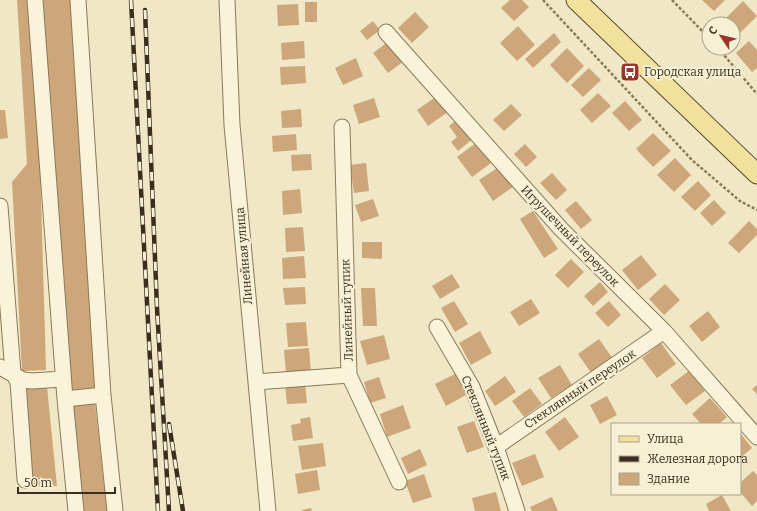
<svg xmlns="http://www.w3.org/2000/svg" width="757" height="511" font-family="Bitter,serif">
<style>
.building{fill:#cda67a}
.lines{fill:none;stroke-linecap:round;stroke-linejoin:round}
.minor-casing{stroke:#8a795b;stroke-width:17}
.major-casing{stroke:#58472f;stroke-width:21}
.path{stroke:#8a795b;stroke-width:2.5;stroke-dasharray:3 2;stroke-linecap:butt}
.minor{stroke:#f9f3d9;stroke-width:15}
.major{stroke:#f2e19d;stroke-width:19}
.rail-casing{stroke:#3a2f1f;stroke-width:4.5}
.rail{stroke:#f6f0d5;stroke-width:3;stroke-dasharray:9;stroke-linecap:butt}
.labels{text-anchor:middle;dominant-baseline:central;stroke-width:4;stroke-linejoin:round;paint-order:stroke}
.poi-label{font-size:12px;fill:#3a2f1f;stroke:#f6f0d5;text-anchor:start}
.street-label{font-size:12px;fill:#3a2f1f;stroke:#f6f0d5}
</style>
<rect width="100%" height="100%" fill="#efe7c5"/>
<path class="building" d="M17,0h14l9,163 6,207 -24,1 -10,-189 15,-18z
M42,0h29l27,389 -30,3z
M510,0h12l7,7 -15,14 -13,-13z
M702,0h23l-11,11z
M743,1l14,15 -17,17 -14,-15z
M305,2h12v20h-12z
M298,4l1,21 -21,1 -1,-21z
M415,12l14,15 -17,16 -14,-15z
M373,21l7,9 -13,10 -7,-9z
M518,26l17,19 -18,16 -17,-18z
M554,33l7,9 -28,26 -8,-9z
M304,41l1,17 -23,2 -1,-17z
M389,41l15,20 -16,12 -15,-20z
M749,41l8,9v18l-5,4 -16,-19z
M567,48l17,18 -17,17 -17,-18z
M356,58l7,18 -20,9 -8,-17z
M305,66l1,17 -25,2 -1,-18z
M589,68l12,12 -18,17 -12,-12z
M598,93l13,13 -19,17 -12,-13z
M437,96l11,16 -20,14 -11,-16z
M374,98l6,19 -21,7 -6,-19z
M625,101l17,19 -13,11 -17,-18z
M511,104l11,11 -18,16 -11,-11z
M301,109l1,18 -20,1 -1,-17z
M0,110h5l3,28 -8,1z
M458,119l16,19 -16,13 -7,-9 6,-5 -8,-11z
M653,133l18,18 -18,16 -17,-18z
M296,134l1,16 -24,2 -1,-16z
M476,143l15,20 -19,14 -15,-20z
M525,144l12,13 -11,10 -12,-13z
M311,154l1,16 -20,1 -1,-16z
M675,158l16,17 -17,17 -17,-17z
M366,163l3,28 -15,2 -4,-28z
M499,167l14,20 -20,14 -14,-21z
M552,173l15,17 -11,10 -16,-17z
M698,181l13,14 -16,16 -14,-14z
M300,189l2,24 -19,2 -1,-24z
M373,199l6,17 -18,6 -6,-17z
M714,200l12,13 -14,13 -12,-13z
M576,201l16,19 -11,9 -16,-19z
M533,211l25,38 -14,9 -24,-39z
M749,221l8,8v6l-18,18 -11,-10z
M303,227l2,24 -19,1 -1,-24z
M362,242h20v17l-20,-1z
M641,255l16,20 -19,15 -16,-20z
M304,256l2,22 -23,1 -1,-21z
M571,259l13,13 -16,16 -13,-13z
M452,274l8,13 -20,12 -8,-13z
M600,282l8,10 -15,14 -9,-10z
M665,284l15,16 -16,15 -15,-16z
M305,287l1,17 -21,1 -2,-17z
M361,288h14l2,38h-14z
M531,299l9,14 -21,13 -9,-14z
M454,301l14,23 -13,8 -14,-24z
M609,301l12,14 -13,12 -13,-14z
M708,311l12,16 -18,15 -13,-16z
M306,322l2,24 -20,1 -2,-24z
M480,331l12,22 -21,12 -12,-22z
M384,335l6,24 -23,6 -7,-24z
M599,339l14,20 -21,15 -14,-20z
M661,343l15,21 -19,14 -15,-20z
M309,348l2,24 -25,2 -2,-24z
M560,365l12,20 -21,13 -13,-20z
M689,371l16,20 -19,14 -16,-20z
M455,374l11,21 -20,11 -11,-22z
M505,376l11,16 -21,14 -10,-15z
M379,377l7,21 -16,5 -6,-21z
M305,383l2,20 -20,1 -2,-19z
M757,385v9l-5,-5z
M47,387l10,99 -26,1 -8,-98z
M530,388l12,16 -18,13 -12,-16z
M607,396l10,19 -17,9 -10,-19z
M710,398l17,19 -8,7h-18l-9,-10z
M95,403l12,108h-26l-12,-105z
M403,405l8,23 -24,9 -7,-23z
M310,417l3,21 -20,3 -2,-16 10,-2 -1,-4z
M565,417l14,20 -20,14 -14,-19z
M474,421l10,26 -17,6 -10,-26z
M740,433l12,15 -12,10z
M323,443l3,23 -24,4 -4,-24z
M420,449l7,16 -19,9 -7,-16z
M535,454l9,23 -22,9 -10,-23z
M317,470l3,20 -22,4 -3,-20z
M753,471l4,4v26l-5,5 -12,-14v-9z
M424,474l8,23 -19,6 -8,-22z
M496,492l5,19h-26l-3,-13z
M722,495l9,16h-22l-3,-7z
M552,497l6,14h-26l-2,-4z
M311,508l1,3h-10v-1z"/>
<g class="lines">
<g class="minor-casing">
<path id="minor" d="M35,0l30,399 11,112
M78,0l25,395 12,116
M227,0l5,125 36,386
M386,32l175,197 103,102 93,106
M342,127l7,248 50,107
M0,206l13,167 5,9 7,98
M437,327l35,60 24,60 21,64
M0,367l23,13 9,1 31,-2
M256,382l93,-7
M65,399l38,-4
M496,447l168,-116"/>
</g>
<g class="major-casing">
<path id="major" d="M576,0l181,174"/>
</g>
<path class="path" d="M543,0l149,160 48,41 17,9
M672,0l37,38
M718,48l39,46"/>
<use href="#minor" class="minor"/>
<use href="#major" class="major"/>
<g class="rail-casing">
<path id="rail" d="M131,0l27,511
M145,10l12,298 12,203
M169,424l14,87"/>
</g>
<use href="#rail" class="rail"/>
</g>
<defs>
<g id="bus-square" transform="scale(1)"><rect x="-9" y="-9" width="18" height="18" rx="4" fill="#9a352a" stroke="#f6f0d5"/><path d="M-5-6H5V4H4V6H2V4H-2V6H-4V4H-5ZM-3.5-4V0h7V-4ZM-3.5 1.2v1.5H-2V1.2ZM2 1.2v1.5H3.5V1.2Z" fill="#fff"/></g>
</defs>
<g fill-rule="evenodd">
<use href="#bus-square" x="630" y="72"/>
</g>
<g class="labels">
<g class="poi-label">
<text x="644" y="72">Городская улица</text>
</g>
<g class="street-label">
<text transform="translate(570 236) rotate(46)">Игрушечный переулок</text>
<text transform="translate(244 256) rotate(-95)">Линейная улица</text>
<text transform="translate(347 310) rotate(-92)">Линейный тупик</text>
<text transform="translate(580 389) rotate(-34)">Стеклянный переулок</text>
<text transform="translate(486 428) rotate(68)">Стеклянный тупик</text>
</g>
</g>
<rect x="611" y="423" width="130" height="72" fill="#f6f0d5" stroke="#aba38c"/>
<rect x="619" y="436" width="20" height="6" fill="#f2e19d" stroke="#aba38c"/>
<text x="647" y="443" font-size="12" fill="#3a2f1f">Улица</text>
<rect x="619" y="456" width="20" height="6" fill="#3a2f1f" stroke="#aba38c"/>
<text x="647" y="463" font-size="12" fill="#3a2f1f">Железная дорога</text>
<rect x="619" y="473" width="20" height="12" fill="#cda67a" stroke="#aba38c"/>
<text x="647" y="483" font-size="12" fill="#3a2f1f">Здание</text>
<g transform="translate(721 36) rotate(305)"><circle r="19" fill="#f6f0d5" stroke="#aba38c"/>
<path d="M0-3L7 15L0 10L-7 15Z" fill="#9a352a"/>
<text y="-6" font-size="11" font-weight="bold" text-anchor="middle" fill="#3a2f1f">С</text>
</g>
<path d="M18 487v6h97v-6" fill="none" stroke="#3a2f1f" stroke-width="2"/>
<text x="24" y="487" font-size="12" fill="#3a2f1f" stroke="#f6f0d5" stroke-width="3" paint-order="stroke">50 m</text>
</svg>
